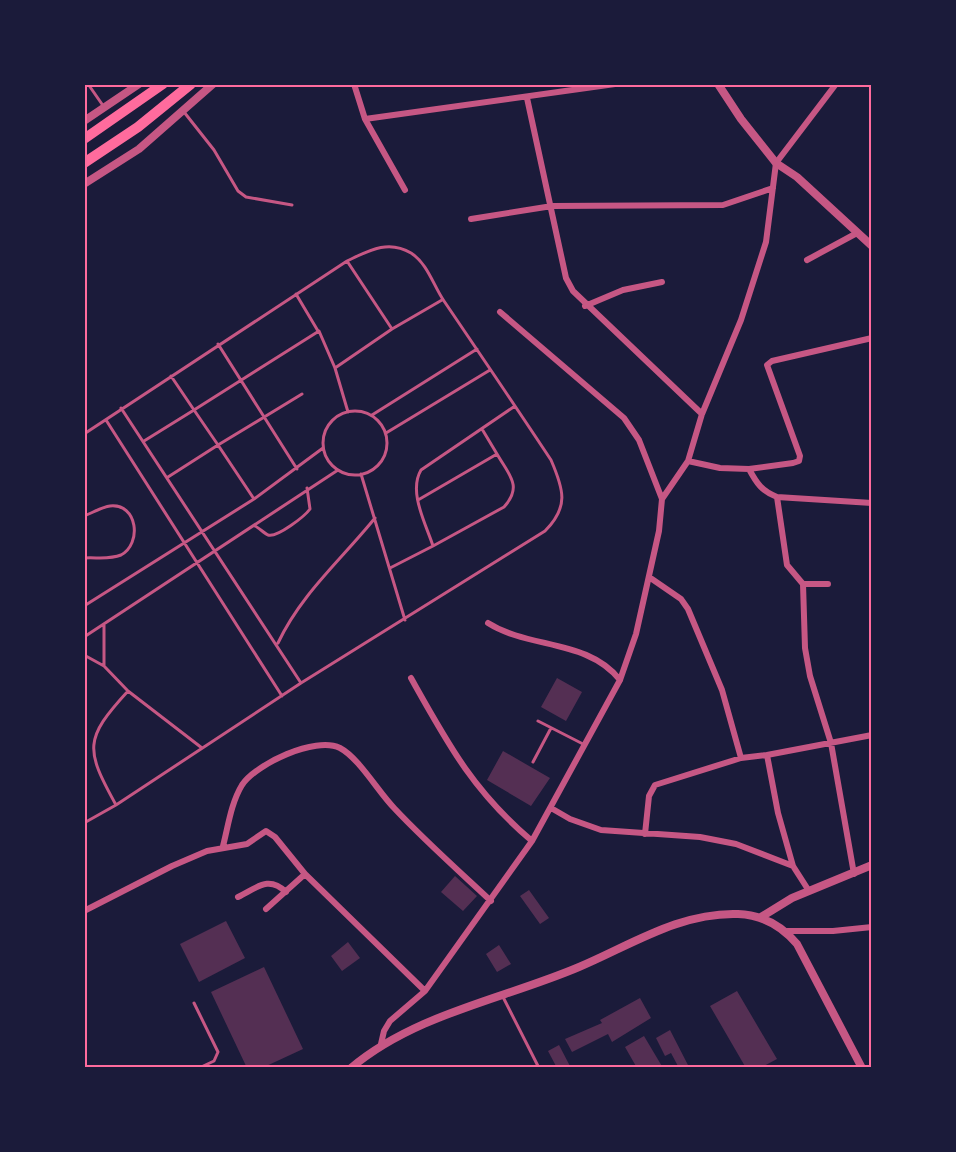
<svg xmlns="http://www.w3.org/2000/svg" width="956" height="1152" font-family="'PT Sans',sans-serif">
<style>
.building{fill:#542f53}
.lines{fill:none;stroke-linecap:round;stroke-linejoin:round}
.service{stroke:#c65784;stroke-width:3}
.minor{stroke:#c65784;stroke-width:6}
.tertiary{stroke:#c65784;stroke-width:8}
.trunk{stroke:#ff6b9d;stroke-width:10}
.neatline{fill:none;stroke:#ff6b9d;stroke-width:2}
</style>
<rect width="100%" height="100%" fill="#1b1b3a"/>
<path class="building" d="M557,678l25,14 -16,29 -25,-14z
M503,751l47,27 -19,28 -44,-26z
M455,876l22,20 -14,15 -22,-19z
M529,890l20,28 -9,6 -20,-28z
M226,921l19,37 -46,24 -19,-38z
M348,942l12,16 -18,13 -11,-15z
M499,945l12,19 -14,8 -11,-18z
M264,967l39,82 -41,19h-15l-36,-76z
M737,991l40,68 -17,9h-14l-36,-62z
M640,998l11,20 -39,24 -4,-8 -36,18 -7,-13 37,-16 -2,-3z
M670,1030l19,37 -2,1h-8l-8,-15 -6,3 -9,-18z
M644,1036l19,32h-26l-12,-21z
M559,1045l12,23h-14l-9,-17z"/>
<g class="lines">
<path class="service" d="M88,84l16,23
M184,112l30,38 24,41 8,6 46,8
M296,294l22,37
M392,329l50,-29
M218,344l79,125
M335,368l57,-39 -45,-68
M171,376l23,34 125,-79 16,37 13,44
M121,408l180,275
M323 443a32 32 0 1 1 64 0a32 32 0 1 1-64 0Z
M372,415l105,-66
M106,420l176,276
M386,433l104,-63
M84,434l263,-173c21,-10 41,-22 64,-8 17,11 22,32 33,48 36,53 72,106 107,159 13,30 18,47 -6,71l-244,152 -185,122 -32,18
M144,441l50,-31 24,35 84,-51
M361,474l44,146
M168,477l50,-32 36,54
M418,500l79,-46 -15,-25
M84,516c8,-3 18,-9 26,-10 28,-3 32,38 11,49 -12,5 -25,2 -37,3
M255,526c4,2 9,7 13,9 9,3 37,-19 42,-26l-3,-21
M433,546l71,-39c19,-21 5,-32 -7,-53
M390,568l43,-22c-7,-22 -25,-54 -12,-76l94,-64
M84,606l170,-107 69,-51
M84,637l254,-167
M278,643c23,-49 63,-83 97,-125
M84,655l20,11 24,25c-44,48 -43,58 -12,114
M104,665v-40
M128,691l74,57
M538,721l45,23
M533,762l18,-34
M503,997l36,71
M194,1003l24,49 -4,9 -15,7"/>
<path class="minor" d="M354,84l11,35 250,-35
M527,98l39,180 7,13 129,123
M365,119l40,71
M471,219l81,-13 171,-1 50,-17
M807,260l50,-27
M585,306l38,-16 39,-8
M500,312l124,106 15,22 23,59
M688,461l32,7 29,1c8,15 13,22 28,28l95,6
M749,469l44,-6 6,-2 1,-5 -33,-91 5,-4 100,-23
M777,497l10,68 16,19 2,64 5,28 21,67 23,131
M649,577l32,22 7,10 34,81 19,68
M803,584h25
M488,623c41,26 100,16 132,57
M411,678c37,66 62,113 121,163
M767,755l105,-20
M551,808l19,11 31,11 99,7 36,7 57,22 16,25
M645,834l4,-38 6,-11 86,-27 26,-3 11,58 15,53
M223,846c5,-19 8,-43 19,-61 14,-21 73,-49 98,-37 19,10 39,45 55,61 30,32 64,62 96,92
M238,897c19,-9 30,-22 48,-5
M266,909l39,-35
M84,911l88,-45 35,-15 40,-7 19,-13 9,6 30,37 120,117
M787,931h46l39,-4
M381,1044l3,-13 6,-10 35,-30 107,-150 88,-161 16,-46 23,-103 3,-32 26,-38 14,-47 39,-94 25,-78 10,-79 60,-79"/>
<path class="tertiary" d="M718,84l23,35 35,44 21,14 75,69
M84,121l55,-37
M84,184l55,-35 74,-65
M761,917l31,-19 80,-33
M351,1068c64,-54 153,-69 228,-101 52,-22 101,-55 159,-53 24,1 44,12 59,30l65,124"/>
<path class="trunk" d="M84,139l79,-55
M84,163l54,-36 53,-43"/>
</g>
<rect width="956" height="1152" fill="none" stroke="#1b1b3a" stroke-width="171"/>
<rect x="86" y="86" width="784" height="980" class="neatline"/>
</svg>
